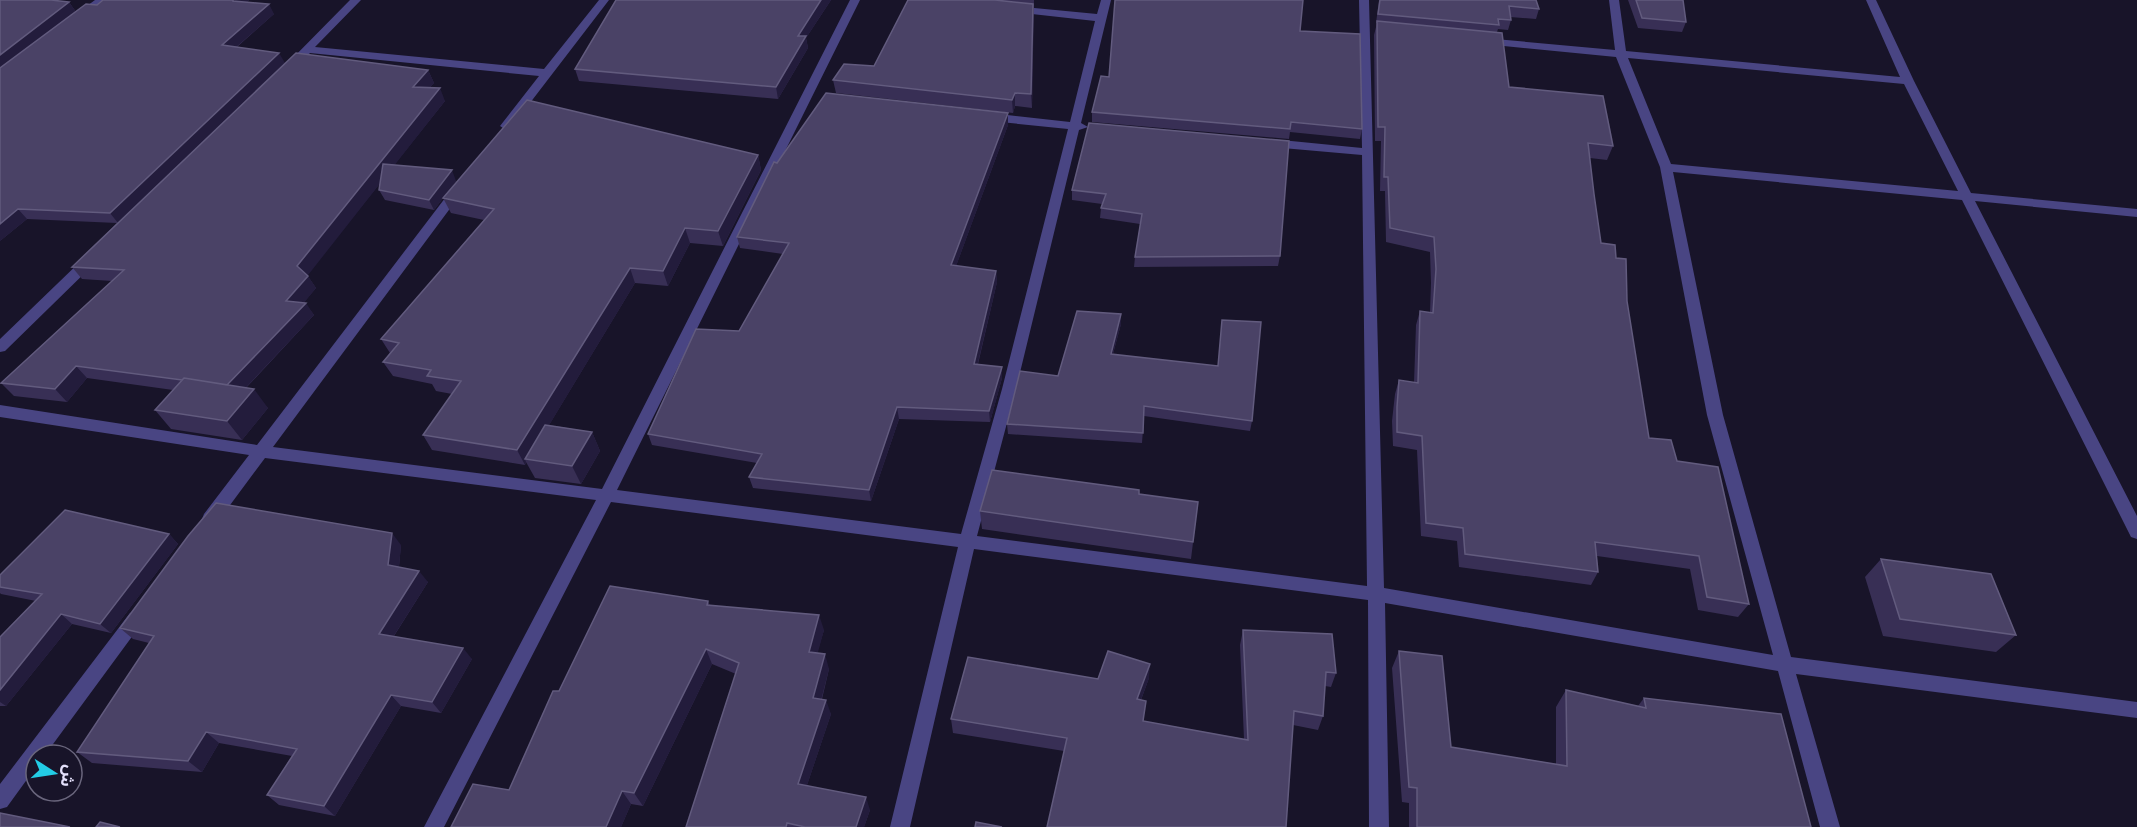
<svg xmlns="http://www.w3.org/2000/svg" width="2137" height="827" font-family="Lato,'Noto Sans Arabic',sans-serif">
<style>
.lines{fill:none;stroke-linecap:round;stroke-linejoin:round}
.minor{fill:#494583;fill-rule:evenodd}
.wall{fill:#382f55}
.shaded-wall{fill:#231c3c}
.building{fill:#4a4266;stroke:#625b7e;stroke-width:1.5}
</style>
<rect width="100%" height="100%" fill="#181429"/>
<g class="lines">
<path class="minor" d="M95,0h12l-23,18h-8v-4z
M350,0h11l-46,47 229,22 55,-69h10l-99,129 -4,1 -6,-4 39,-50 -229,-23 -18,18h-8v-4z
M850,0h10l-243,490 344,44 41,-145 66,-260 -78,-8 -6,-4 6,-4 80,9 25,-101 -81,-9 -5,-3 5,-3 83,8 4,-14h10l-30,123 7,4 -9,3 -63,259 -39,147 390,50 -5,-431 -91,-8 -6,-4 6,-4 91,9 -3,-148h10l15,588 389,67 -66,-240 -47,-248 -44,-110 -132,-13 -5,-3 5,-3 131,12 -6,-50h10l7,51 274,26 -34,-77h10l38,81 57,112 166,16v8l-162,-16 162,315v23l-6,-2 -169,-337 -289,-28 50,243 68,242 346,45v16l-341,-44 44,153h-20l-42,-156 -393,-68 4,224h-20l-1,-227 -394,-51 -64,278h-20l68,-280 -347,-45 -167,325h-20l172,-327 -331,-42 -49,66 -6,2 -6,-2 -2,-5 2,-5 45,-59 -249,-38v-12l257,40 198,-260 4,-1 6,4 -2,3 -190,256 329,42zM1628,58l276,26 54,107 -287,-27z
M90,256l7,4 -2,3 -90,88 -5,1v-13l85,-82z
M136,611l6,2 3,5 -3,5 -97,132h-9v12l-29,40 -7,2v-25l130,-171z"/>
</g>
<path class="wall" d="M103,0h146l-2,2 27,12 -37,33 48,16 143,7 6,13 -5,5 16,13 -51,64 62,16 -22,29 -49,-10 -6,-10 1,-7 -73,92 9,13 -12,14 10,13 -68,73 22,20 -26,32 -71,-11 -16,-19 18,-20 -86,-12 -20,24 -53,-6 -13,-13 111,-102 -30,-2 -10,-12 45,-44 -90,-4 -27,22 69,-239 7,10 21,-7z
M616,0h215l-25,38 2,10 -30,51 -199,-18 -4,-12z
M908,0h126l-2,108 -17,-2 -2,7 -177,-20 -3,-13 41,-14z
M1379,0h157l3,9 -3,10 -26,-2 1,3 -3,10 -10,-1 -1,3 12,55 104,59 -6,14 -17,-2 4,36 7,49 15,15 11,43 22,137 28,23 72,143 -11,13 -40,-7 -8,-41 -93,-13 1,16 -7,13 -132,-18 -2,-26 -36,-5 -4,-86 -24,-4 -1,-25 3,-27 4,-14 15,3 2,-58 4,-14 10,2 1,-30 -1,-31 -44,-10 -1,-51h-5l1,-50h-6l-1,-106 3,-12h-1z
M1628,0h55l3,22 -4,10 -44,-4z
M1300,31l62,98 -2,10 -70,-7 -1,7 -197,-17v-10l17,-35z
M1008,113v12l-52,141 40,5 1,11 -19,82 24,3v11l-12,44 -91,-3 -28,82 -118,-13 -4,-11 8,-14 -105,-18 -4,-11 91,-103 44,-77 -43,-6 -3,-11 40,-74z
M1089,123l191,133 -2,10 -144,1 1,-10 5,-33 -40,-6 1,-10 1,-4 -30,-4v-10z
M758,155l3,15 -38,76 -33,-3 -22,43 -33,-3 -86,142 43,7 8,19 -19,33 -46,-6 -9,-16 -1,3 -93,-15 -9,-15 29,-41 -16,-3 -4,-7 -39,-8 -10,-14 7,-9 -9,-14 103,-119 -33,-7 -8,-15z
M1121,324l-8,30 139,67 -2,10 -106,-15 -2,27 -134,-9 -1,-10 51,-48z
M1139,494l59,8 -7,57 -209,-30 -2,-18z
M169,534l9,10 -67,89 -39,-9 -66,82h-6v-69l36,-36 -35,-7 -1,-1v-18z
M401,545l-2,22 29,15 -34,54 78,23 -31,54 -40,-7 -66,110 -56,-11 -12,-10 25,-39 -73,-13 -17,29 -110,-9 -15,-11 72,-109 -16,-4 -13,-11z
M1881,559l135,76 -20,17 -113,-16 -18,-59z
M708,601l2,5 114,24 -7,23 12,16 -7,30 9,15 -24,71 63,25 -6,17h-178l50,-153 -24,-10 -69,142 -12,-2 -10,23h-170l58,-37 50,-99z
M1243,630l93,43 -5,14 -6,-1 -2,30 -5,14 -25,-5 -7,102 -222,-76 -111,-18 -2,-14 147,-40 51,-1 -8,22 3,21 100,18 -4,-94z
M1399,651l52,96 105,17v-57l10,-17 72,16 6,-8 167,129h-402v-24l-7,-1 -10,-134z"/>
<path class="shaded-wall" d="M233,0h16l-11,10z
M821,0h10l-25,38 2,10 -30,51 -2,-12 22,-51z
M69,2l7,10 -76,58v-15z
M269,4l5,10 -46,40 -6,-9z
M1033,4v13l-1,91 -1,-14z
M279,53l6,10 -167,160 -8,-10z
M428,70l6,13 -15,16 -6,-12z
M440,88l5,13 -140,178 -8,-13z
M1015,93v13l-2,7 -1,-13z
M1008,113v12l-56,152 -1,-12z
M758,155l3,15 -38,76 -5,-15z
M452,170l4,11 -22,29 -5,-10z
M18,209l9,10 -27,22v-17z
M685,228l5,15 -22,43 -5,-15z
M630,268l5,15 -107,177 -3,-1 1,3 -1,3 -8,-15z
M996,271l1,11 -22,93 -1,-11z
M308,276l8,12 -21,26 -9,-13z
M306,303l8,12 -78,83 -10,-12z
M1121,314v10l-11,40 1,-10z
M76,366l11,12 -20,24 -12,-13z
M1002,367v11l-12,44 -1,-11z
M254,389l14,19 -26,32 -15,-19z
M897,407l2,12 -28,82 -2,-11z
M592,432l8,19 -19,33 -9,-18z
M392,533l9,12 -3,32 -10,-12z
M169,534l9,10 -67,89 -11,-9z
M419,571l9,11 -40,63 -9,-11z
M61,614l11,10 -66,82 -6,-4v-12z
M819,615l5,15 -10,37 -5,-15z
M463,648l9,11 -31,54 -9,-11z
M706,649l6,15 -69,142 -9,-13z
M825,654l4,15 -11,43 -5,-14z
M1150,664l-1,14 -13,35 1,-14z
M391,695l10,11 -66,110 -11,-10z
M826,700l5,14 -28,83 -5,-13z
M206,732l13,11 -17,29 -14,-11z
M622,791l9,13 -10,23h-15z
M866,797l4,13 -6,17h-8z"/>
<path class="building" d="M0,0h51l18,2 -69,53z
M103,0h130v1l36,3 -47,41 57,8 -169,160 -92,-4 -18,15v-156l86,-64 11,1z
M616,0h205l-23,36h8l-30,51 -201,-18z
M908,0h87l38,4 -2,90 -16,-1 -3,7 -179,-20 11,-16 30,2z
M1115,0h188l-3,31 60,3 2,95 -71,-7 -1,7 -198,-17 9,-36 8,1z
M1380,0h156l3,9 -30,-3 2,14 -13,-1 1,6 -121,-11z
M1636,0h47l3,22 -44,-4z
M1377,21l125,12 7,54 94,9 10,50 -25,-3 6,51 7,49 14,2 1,13 10,1 1,42 22,137 22,2 6,21 41,6 31,137 -42,-7 -8,-41 -104,-14 3,30 -133,-18 -2,-26 -37,-5 -4,-87 -25,-4v-25l2,-27 19,3 2,-72 13,2 3,-44 -2,-32 -44,-9 -2,-51h-4l1,-50h-7z
M296,53l132,17 -15,17 27,1 -143,178 11,10 -22,25 20,2 -79,82 -43,-7 -2,2 -106,-14 -21,23 -54,-6 123,-113 -52,-3z
M826,93l182,20 -57,152 45,6 -22,93 28,3 -13,44 -92,-4 -28,83 -120,-13 13,-23 -114,-20 48,-105 43,2 50,-88 -52,-6 37,-75 3,1z
M527,100l231,55 -40,76 -33,-3 -22,43 -33,-3 -113,182 -94,-15 38,-54 -34,-5 4,-6 -48,-8 16,-19 -18,-4 113,-130 -51,-11z
M1089,123l200,18 -9,115 -145,1 7,-43 -41,-6 5,-14 -34,-4z
M383,164l69,6 -23,30 -50,-10z
M1077,311l44,3 -10,40 107,12 4,-46 39,2 -9,99 -108,-15 -1,27 -136,-9 13,-53 38,5z
M184,378l70,11 -27,32 -72,-11z
M545,425l47,7 -20,34 -47,-7z
M992,470l147,20v4l59,8 -5,40 -213,-31z
M216,503l176,30 -4,32 31,6 -40,63 84,14 -31,54 -41,-7 -67,111 -57,-11 30,-46 -91,-17 -18,29 -111,-9 77,-116 -34,-8 68,-92z
M65,510l104,24 -69,90 -39,-10 -61,76v-53l42,-43 -42,-7v-12z
M1881,559l110,15 25,61 -116,-16z
M610,586l98,15 -1,4 112,10 -10,37 16,2 -12,44 13,2 -28,84 68,13 -10,30h-51l-18,-4 -1,4h-100l53,-164 -33,-14 -72,144 -12,-2 -16,36h-155l22,-43 36,6 44,-99h6z
M1243,630l89,4 4,39 -10,-1 -3,44 -29,-5 -8,116h-239l20,-89 -116,-19 17,-62 130,22 10,-28 42,13 -13,35 9,2 -3,20 105,19z
M1399,651l43,5 9,91 116,19 -1,-76 80,18 -2,-10 137,16 30,113h-394v-39l-8,-1z
M0,813l70,14h-70z
M100,822l20,5h-24z
M976,822l26,5h-27z"/>
<g transform="translate(54 773) rotate(102)"><circle r="28" fill="#181429" stroke="#6a667d" stroke-width="1.5"/>
<path d="M0-4.5L10 22L0 15L-10 22Z" fill="#23cce5"/>
<text y="-9" font-size="16" font-weight="bold" text-anchor="middle" fill="#e4e0fb">ش</text>
</g>
</svg>
